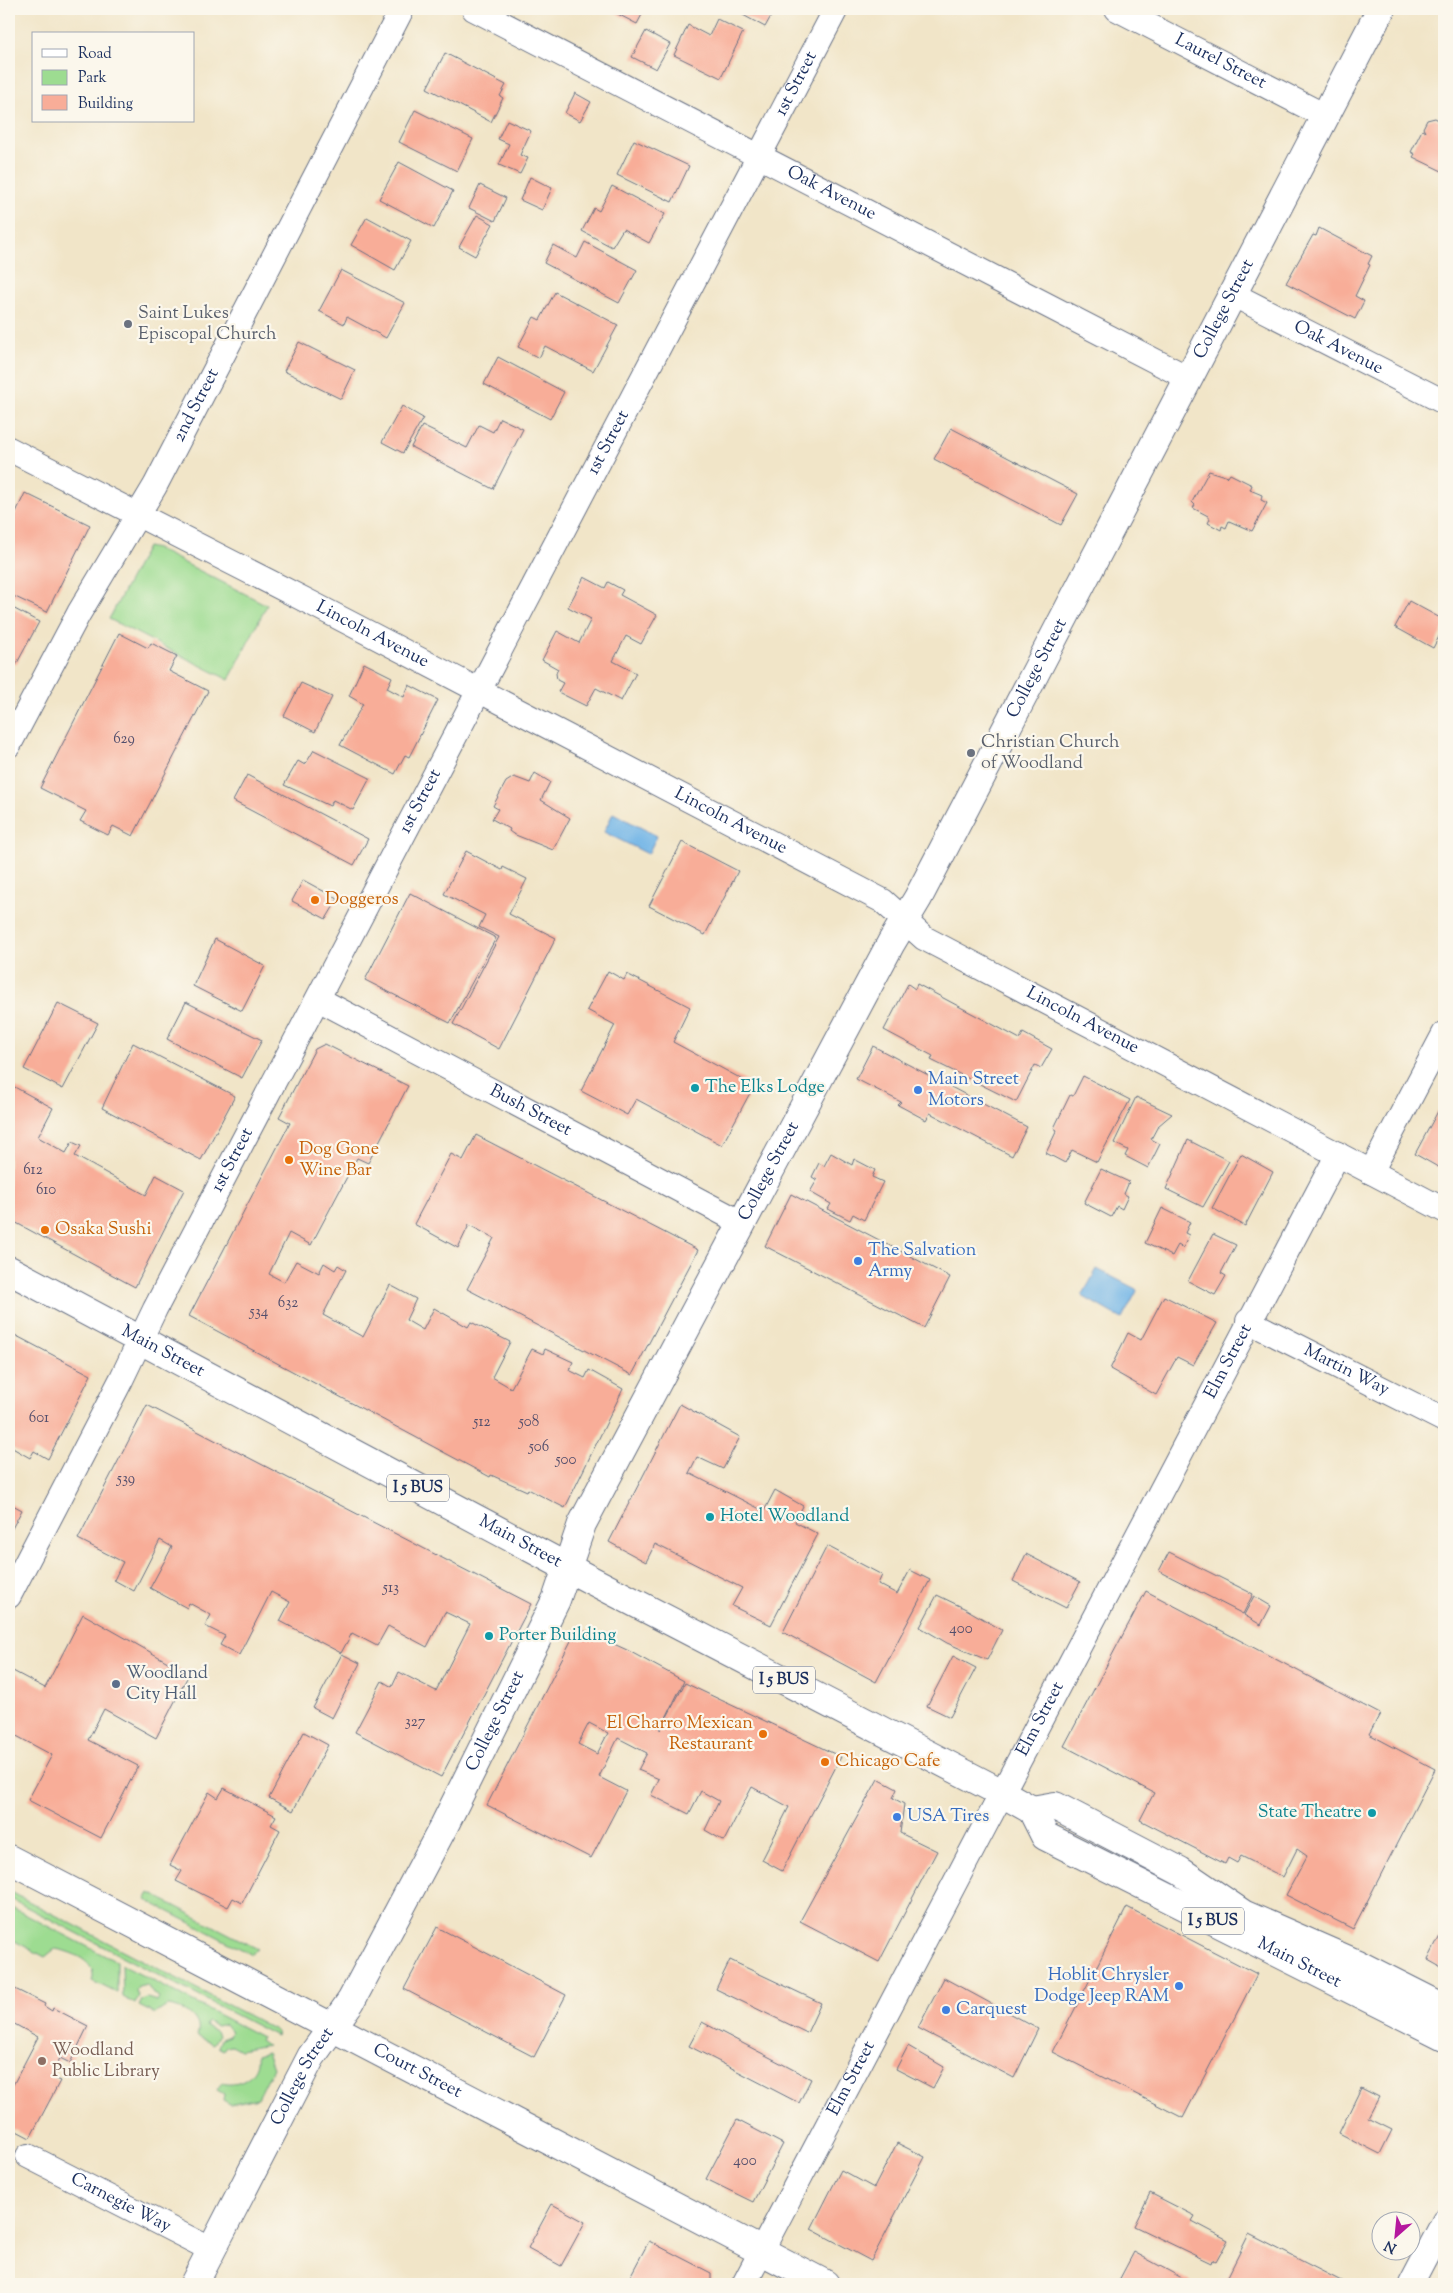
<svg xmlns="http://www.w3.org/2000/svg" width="1453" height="2293" font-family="'Sorts Mill Goudy',serif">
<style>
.green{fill:#9ddc91;stroke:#5c8678}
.water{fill:#70b4e6;stroke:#4672a2}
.building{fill:#f8ad98;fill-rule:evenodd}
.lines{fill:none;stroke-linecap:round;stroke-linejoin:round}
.minor-casing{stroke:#666f83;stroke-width:26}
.tertiary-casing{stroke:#666f83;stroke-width:30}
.primary-casing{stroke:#666f83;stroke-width:30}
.minor{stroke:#fff;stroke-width:24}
.tertiary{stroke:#fff;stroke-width:28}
.primary{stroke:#fff;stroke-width:28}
.worship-dot{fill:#6b7280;stroke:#fbf7ec;stroke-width:2}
.food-dot{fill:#e8710a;stroke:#fbf7ec;stroke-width:2}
.culture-dot{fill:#0f9aa8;stroke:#fbf7ec;stroke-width:2}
.shop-dot{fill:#3f7fe0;stroke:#fbf7ec;stroke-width:2}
.service-dot{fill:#5c6f8a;stroke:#fbf7ec;stroke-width:2}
.education-dot{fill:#8d6e63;stroke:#fbf7ec;stroke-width:2}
.labels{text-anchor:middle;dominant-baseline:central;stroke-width:4.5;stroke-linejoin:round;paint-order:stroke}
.number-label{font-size:15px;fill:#524e6c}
.shield{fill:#fbf7ec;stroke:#5e6b89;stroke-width:1}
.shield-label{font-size:16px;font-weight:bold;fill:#1b2f5e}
.street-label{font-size:18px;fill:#1b2f5e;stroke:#fbf7ec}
.worship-label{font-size:18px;fill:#5b616d;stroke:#fbf7ec;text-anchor:start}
.food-label{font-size:18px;fill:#c56008;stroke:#fbf7ec;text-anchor:start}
.shop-label{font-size:18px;fill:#366cbe;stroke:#fbf7ec;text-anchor:start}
.culture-label{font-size:18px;fill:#0d838f;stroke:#fbf7ec;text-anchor:start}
.service-label{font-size:18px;fill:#4e5e75;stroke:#fbf7ec;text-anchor:start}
.education-label{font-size:18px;fill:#785e54;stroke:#fbf7ec;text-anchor:start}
</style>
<rect width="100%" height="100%" fill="#fbf7ec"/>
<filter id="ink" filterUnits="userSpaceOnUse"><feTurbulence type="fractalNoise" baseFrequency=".02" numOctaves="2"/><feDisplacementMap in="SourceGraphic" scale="10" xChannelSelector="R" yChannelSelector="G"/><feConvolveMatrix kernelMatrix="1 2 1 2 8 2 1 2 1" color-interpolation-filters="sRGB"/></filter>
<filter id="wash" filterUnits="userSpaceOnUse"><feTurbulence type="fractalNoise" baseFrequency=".0096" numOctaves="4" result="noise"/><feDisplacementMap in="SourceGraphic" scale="20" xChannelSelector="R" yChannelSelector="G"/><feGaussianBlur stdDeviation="1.12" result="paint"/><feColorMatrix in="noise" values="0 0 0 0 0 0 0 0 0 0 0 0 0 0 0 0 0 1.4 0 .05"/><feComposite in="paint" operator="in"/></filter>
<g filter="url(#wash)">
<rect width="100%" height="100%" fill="#f1e5c8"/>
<path class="green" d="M147,547l10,2 110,56 -38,75 -120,-61z
M9,1891l265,138 3,3 -1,4 -267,-138z
M150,1893l108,56 -7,5 -105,-54z
M9,1906l108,56v31l-25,-12c7,-19 -22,-30 -37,-32l-10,8 -36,-19z
M122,1965l140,72 -2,3 7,5 -27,5 -9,-5 -5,1 -3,4 -5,-3 3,-8 8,-3 2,-4 -6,-8 -8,2 -10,-4 -2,4 11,5 2,5 -5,8 -16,-8c7,-18 -15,-29 -30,-30l-12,8 -16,-8 3,-6 5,-2 10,3 2,-4 -6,-3 -6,-9 -9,2 -2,5 3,4 -4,8 -12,-7z
M267,2052l6,16 -15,30 -28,6 -7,-4 1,-6 -7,-4 5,-8c17,5 38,-7 35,-27z"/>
<path class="water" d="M613,813l44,23 -9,18 -44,-22z
M1097,1269l39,20 1,2 -15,28 -40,-23z"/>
<g id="blocks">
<path class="building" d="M608,9h37l-8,15z
M732,9h43l-10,18z
M717,19l26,13 -22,46 -47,-23 14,-30 21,11z
M646,31l24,13 -14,25 -24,-12z
M445,53l61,32 -6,11 3,2 -12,24 -64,-34z
M575,93l16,9 -11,19 -15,-8z
M415,110l58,29 -16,32 -58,-29z
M1435,118l9,5v49l-31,-15 2,-3 -4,-2 11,-22 3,2 -2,-4 4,-8z
M507,120l24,11 -11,24 8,3 -8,16 -21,-9 10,-21 -11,-5z
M634,140l55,26 -17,36 -55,-27z
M399,162l54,29 -19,37 -55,-29z
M530,177l22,11 -10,22 -22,-10z
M480,185l26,13 -11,23 -26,-13z
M612,186l53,28 -16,29 -26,-14 -11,18 -30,-16 12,-23 5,3z
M477,215l16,9 -18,32 -16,-9z
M367,217l44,24 -16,29 -44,-25z
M1319,228l53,28 -4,8 2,1 -15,31 9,5 -9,18 -69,-36 27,-48 3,1z
M585,242l52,28 -18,33 -75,-40 9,-18 24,13z
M341,270l64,33 -19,35 -39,-21 -3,7 -25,-13z
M555,292l63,33 -25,46 -48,-25 -6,12 -21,-11 16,-30 6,3z
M299,342l56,28 -14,29 -57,-28z
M498,357l66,35 -14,27 -66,-35z
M402,406l21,12 -20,35 -21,-11z
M500,418l23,11 -30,60 -82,-42 11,-21 45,22 12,-23 14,7z
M951,428l127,66 -17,31 -127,-66z
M1209,471l19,6 2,-3 22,11 -2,5 12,5 -1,5 6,3 -15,28 -23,-10 -3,7 -4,-2 -1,4 -13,-7 2,-4 -2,-3 -15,-8 2,-3 -3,-3z
M25,493l65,32 -43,87 -38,-18v-67z
M584,577l21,11 3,-6 15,8 -3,5 37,20 -16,29 -15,-8 -13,25 23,12 -15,28 -25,-13 -10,18 -28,-14 5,-9 -6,-3 -1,-7 2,-4 -16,-9 15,-29 22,12 12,-24 -23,-12z
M1409,601l35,19v7l-11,21 -38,-21z
M9,606l30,16 -23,43 -7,-4z
M119,633l29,15 3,-5 26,13 -8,15 39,20 -75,145 -20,-10 -5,9 -28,-14 6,-10 -46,-23z
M364,663l28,14 -5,11 17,9 5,-12 29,15 -29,57 -4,-2 -10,19 -55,-29 23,-41 -14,-8z
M301,683l31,14 -17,35 -31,-16z
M314,750l56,28 -17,32 -20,-10 -3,6 -46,-21 14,-24 7,4z
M535,773l15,9 -9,18 29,18 -17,32 -40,-16 -4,-3 1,-2 -18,-10 6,-10 -5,-3 13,-24 8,-5 16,6z
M247,775l121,64 -14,26 -121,-64z
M682,842l56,29 -33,64 -56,-29z
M466,851l36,19 1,-3 24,12 -18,35 47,24 -57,111 -46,-25 46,-87 -20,-10 6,-12 -41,-21z
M303,880l35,19 -12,20 -34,-18z
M410,893l86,45 -46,85 -85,-43z
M215,939l50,27 -23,45 -49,-25z
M608,971l16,9 3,-6 63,33 -17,35 78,42 -4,8 3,1 -28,52 -86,-46 -9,16 -46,-24 34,-66 -28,-15z
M908,984l7,5 2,-5 103,55 3,-6 29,16 -11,19 -6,-3 -19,37 -85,-42 2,-4 -49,-26z
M186,1002l76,38 -20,38 -75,-39z
M58,1003l40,20 -35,66 -39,-20z
M133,1043l102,53 -34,64 -99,-52z
M325,1044l83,42 -40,77 -11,-5 -46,87 -22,-12 -20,41 15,8 12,-21 23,12 5,-10 11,7 3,-5 8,5 -23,45 40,22 27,-52 26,14 -10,21 17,10 11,-22 34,19 3,-5 39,20 -18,35 19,11 21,-39 11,5 2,-5 28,13 -4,8 16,8 4,-8 34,19 -58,119 -37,-19 -1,2 -36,-16 -1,2 -301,-161 101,-193 -11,-6 36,-68z
M873,1046l154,81 -15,29 -82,-43 -4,7 -28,-15 3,-3 -45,-23z
M1083,1076l47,24 -33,62 -25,-12 -7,13 -19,-10 11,-23 -3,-2 16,-33 3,1z
M9,1084l44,24 -15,29 28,16 6,-11 9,4 -6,10 71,39 10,-20 28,15 -49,97 -126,-68z
M1136,1097l36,17 -14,12 -7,13 9,5 -12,24 -23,-12 3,-6 -14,-7z
M1444,1100v63l-3,-1 -3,5 -23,-13z
M476,1135l222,115 -66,125 -165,-86 27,-51 -25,-13 -11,23 -44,-24 37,-70 12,6z
M1188,1140l41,21 -26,46 -37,-18z
M831,1153l21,12 2,-6 21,11 -3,7 11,5 -19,38 -11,-6 -3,6 -22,-11 3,-5 -21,-12 7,-12 -5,-3 7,-14 5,3z
M1241,1154l32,18 -28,54 -33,-18z
M1101,1169l28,13 -5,12 4,2 -6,13 -5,-3 -6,11 -27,-14z
M791,1194l159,83 -26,51 -159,-82z
M1162,1208l28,14 -5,11 4,2 -6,13 -5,-3 -6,11 -27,-13z
M1213,1234l23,11 -15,28 5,3 -11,19 -27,-14z
M1164,1296l53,27 -24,42 -16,-8 -21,38 -46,-26 18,-36 13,7z
M9,1332l82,43 -43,84 -14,-8 -4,7 -21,-12z
M680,1404l60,33 -17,32 -26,-12 -8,16 75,38 11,-21 28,16 -8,16 23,12 -47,91 -39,-19 10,-18 -87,-44 -9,18 -37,-20z
M147,1405l384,199 -90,173 -86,-45 27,-51 10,6 7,-15 37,19 34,-67 -25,-12 -18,35 -39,-21 -11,20 -25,-13 -11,20 -61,-32 10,-19 -19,-10 -32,63 -19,-10 5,-9 -20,-10 6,-11 -22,-12 -2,5 -37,-20 22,-41 -12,-7 -26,51 -20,-11 9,-18 -45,-23z
M9,1503l13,7 -13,24z
M827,1546l55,29 -4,9 19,10 13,-24 20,10 -54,102 -93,-50z
M1169,1552l84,42 -10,20 -84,-43z
M1026,1554l54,28 -14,26 -53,-27z
M1146,1591l234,123 -11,20 66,35 -82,160 -67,-34 21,-39 -10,-7 -14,28 -42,-21 -4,7 -9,-5 -3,6 -85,-44 14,-27 -90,-47z
M937,1595l29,14 36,21 -15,30 -40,-17 -27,-16z
M1254,1596l17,10 -10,19 -17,-10z
M83,1614l106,60 -33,64 -52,-29 -16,31 50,26 -37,72 -73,-38 24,-45 -43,-23v-52l4,-9 32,17z
M581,1629l46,21 57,31 -24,49 25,-47 156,74 -59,114 -20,-11 27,-53 -37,-20 -28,54 -19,-11 14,-29 -18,-10 -12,23 -38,-19 8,-16 -21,-9 9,-17 -29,-15 -19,39 27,14 -35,67 -104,-53 88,-172zM589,1723l19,10 -11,21 -19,-10z
M342,1654l18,9 -28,55 -19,-10z
M953,1656l23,12 -26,49 -23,-11z
M304,1732l24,13 -35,66 -24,-13z
M878,1779l19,10 -4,9 11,6 -4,29 37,18 -58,111 -79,-41z
M224,1788l52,28 -5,9 9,5 -38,73 -9,-5 -5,9 -52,-26 6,-10 -12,-6 39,-73 9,6z
M1127,1907l130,67 -74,144 -130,-66z
M437,1927l129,68 -32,62 -130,-68z
M1444,1928v41l-16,-9z
M730,1960l91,43 -14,30 -91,-44z
M944,1978l94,51 -24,49 -96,-50z
M9,1986l36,18 -1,2 8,5 1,-3 35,18 -18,37 -10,-5 -9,19 9,4 -30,57 -21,-11v-45l4,3 25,-48 -29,-16z
M702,2022l109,57 -12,24 -110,-57z
M908,2046l36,21 -11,21 -37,-19z
M1361,2088l18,9 -11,21 24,12 -12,24 -41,-21z
M737,2120l46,24 -30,58 -47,-23z
M897,2143l28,14 -54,104 -60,-32 30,-59 33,18z
M1150,2193l45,23 -3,5 36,19 -12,22 -4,-2 -1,3 -77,-37z
M552,2204l33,18 -24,44 -33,-18z
M1249,2234l98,50h-123z
M649,2241l62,32v11h-85z
M1134,2252l59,32h-76z"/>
</g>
</g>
<g filter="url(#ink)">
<use href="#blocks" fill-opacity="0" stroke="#666f83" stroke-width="1"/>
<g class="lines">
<g class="minor-casing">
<g id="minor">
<path id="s1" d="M474,9l714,369"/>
<path id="s2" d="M1117,9l208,107"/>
<path id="s3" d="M1232,294l212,108"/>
<path id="s4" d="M9,449l302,154 572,298 41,37 520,272"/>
<path id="s5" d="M9,745l70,-132 76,-127 247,-477"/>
<path id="s6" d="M318,999l424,224"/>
<path d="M1371,1172l73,-138"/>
<path id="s7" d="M1248,1321l196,99"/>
<path id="s8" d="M9,1596l112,-216 34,-71 681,-1300"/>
<path id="s9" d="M28,2156l184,94"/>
<path id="s10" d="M744,2284l594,-1130"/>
<path d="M1411,2284l33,-63"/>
</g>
</g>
<g class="tertiary-casing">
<g id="tertiary">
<path id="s11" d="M9,1859l816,425"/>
<path id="s12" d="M194,2284l117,-227 40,-56 93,-175 112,-226 26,-76 309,-581 27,-45 463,-889"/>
</g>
</g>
<g class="primary-casing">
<g id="primary">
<path id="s13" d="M9,1270l580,309 413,214 30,17 13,26 399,200"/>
<path d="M1032,1810l23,-4 125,65 63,43 112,49 89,45"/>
</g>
</g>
<use href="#minor" class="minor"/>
<use href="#tertiary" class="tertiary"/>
<use href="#primary" class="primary"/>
</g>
</g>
<g class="worship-dot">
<circle cx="128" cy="324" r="5"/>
<circle cx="971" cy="753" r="5"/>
</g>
<g class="food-dot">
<circle cx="315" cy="900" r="5"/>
<circle cx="289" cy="1160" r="5"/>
<circle cx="45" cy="1230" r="5"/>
<circle cx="763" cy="1734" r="5"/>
<circle cx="825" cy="1762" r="5"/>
</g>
<g class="culture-dot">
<circle cx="695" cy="1088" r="5"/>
<circle cx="710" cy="1517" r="5"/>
<circle cx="489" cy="1636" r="5"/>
<circle cx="1372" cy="1813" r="5"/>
</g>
<g class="shop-dot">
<circle cx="918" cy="1090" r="5"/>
<circle cx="858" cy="1261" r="5"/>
<circle cx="897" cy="1817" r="5"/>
<circle cx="1179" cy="1986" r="5"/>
<circle cx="946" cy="2010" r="5"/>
</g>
<circle class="service-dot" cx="116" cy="1684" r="5"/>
<circle class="education-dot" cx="42" cy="2061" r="5"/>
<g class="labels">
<g class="number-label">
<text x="124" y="739">629</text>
<text x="33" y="1170">612</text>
<text x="46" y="1190">610</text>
<text x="288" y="1303">632</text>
<text x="259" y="1312">534</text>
<text x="39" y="1418">601</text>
<text x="482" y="1422">512</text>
<text x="529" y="1422">508</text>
<text x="539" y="1447">506</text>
<text x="566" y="1460">500</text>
<text x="126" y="1479">539</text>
<text x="391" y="1588">513</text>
<text x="961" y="1629">400</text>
<text x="415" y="1722">327</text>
<text x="745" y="2161">400</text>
</g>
<g class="shield">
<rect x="387" y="1474.5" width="62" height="27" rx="4"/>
<rect x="753" y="1666.5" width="62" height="27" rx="4"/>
<rect x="1182" y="1907.5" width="62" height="27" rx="4"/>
</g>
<g class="shield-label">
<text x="418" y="1488">I 5 BUS</text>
<text x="784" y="1680">I 5 BUS</text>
<text x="1213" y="1921">I 5 BUS</text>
</g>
<g class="street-label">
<text stroke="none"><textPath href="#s2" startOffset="116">Laurel Street</textPath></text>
<text stroke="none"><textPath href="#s8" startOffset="1705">1st Street</textPath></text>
<text stroke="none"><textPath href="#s1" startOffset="402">Oak Avenue</textPath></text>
<text stroke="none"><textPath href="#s12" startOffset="2229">College Street</textPath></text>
<text stroke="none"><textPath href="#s3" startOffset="119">Oak Avenue</textPath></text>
<text stroke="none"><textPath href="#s5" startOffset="388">2nd Street</textPath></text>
<text stroke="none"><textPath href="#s8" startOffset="1300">1st Street</textPath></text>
<text stroke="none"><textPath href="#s4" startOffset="408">Lincoln Avenue</textPath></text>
<text stroke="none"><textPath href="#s12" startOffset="1824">College Street</textPath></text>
<text stroke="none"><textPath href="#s8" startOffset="895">1st Street</textPath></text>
<text stroke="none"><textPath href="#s4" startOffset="812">Lincoln Avenue</textPath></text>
<text stroke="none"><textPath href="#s4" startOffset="1218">Lincoln Avenue</textPath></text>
<text stroke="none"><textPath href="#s6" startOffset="240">Bush Street</textPath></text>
<text stroke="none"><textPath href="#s8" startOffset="490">1st Street</textPath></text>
<text stroke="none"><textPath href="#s12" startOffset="1254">College Street</textPath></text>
<text stroke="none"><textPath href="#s13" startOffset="174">Main Street</textPath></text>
<text stroke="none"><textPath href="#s10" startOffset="1042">Elm Street</textPath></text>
<text stroke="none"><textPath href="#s7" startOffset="110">Martin Way</textPath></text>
<text stroke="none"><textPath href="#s13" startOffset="579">Main Street</textPath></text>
<text stroke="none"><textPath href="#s10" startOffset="638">Elm Street</textPath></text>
<text stroke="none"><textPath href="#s12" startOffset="639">College Street</textPath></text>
<text stroke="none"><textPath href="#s13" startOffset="1470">Main Street</textPath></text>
<text stroke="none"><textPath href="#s11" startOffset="460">Court Street</textPath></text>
<text stroke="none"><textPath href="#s12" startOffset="234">College Street</textPath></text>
<text stroke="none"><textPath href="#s10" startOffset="232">Elm Street</textPath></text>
<text stroke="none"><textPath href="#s9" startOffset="104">Carnegie Way</textPath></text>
</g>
<g class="worship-label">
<text x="138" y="314">Saint Lukes<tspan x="138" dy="21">Episcopal Church</tspan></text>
<text x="981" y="743">Christian Church<tspan x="981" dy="21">of Woodland</tspan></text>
</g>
<g class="food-label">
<text x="325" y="900">Doggeros</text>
<text x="299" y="1150">Dog Gone<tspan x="299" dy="21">Wine Bar</tspan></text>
<text x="55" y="1230">Osaka Sushi</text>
<text x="753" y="1724" text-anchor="end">El Charro Mexican<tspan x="753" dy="21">Restaurant</tspan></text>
<text x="835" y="1762">Chicago Cafe</text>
</g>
<g class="shop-label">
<text x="928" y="1080">Main Street<tspan x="928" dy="21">Motors</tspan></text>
<text x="868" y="1251">The Salvation<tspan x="868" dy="21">Army</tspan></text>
<text x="907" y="1817">USA Tires</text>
<text x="1169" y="1976" text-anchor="end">Hoblit Chrysler<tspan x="1169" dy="21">Dodge Jeep RAM</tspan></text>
<text x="956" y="2010">Carquest</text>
</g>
<g class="culture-label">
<text x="705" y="1088">The Elks Lodge</text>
<text x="720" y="1517">Hotel Woodland</text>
<text x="499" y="1636">Porter Building</text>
<text x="1362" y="1813" text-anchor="end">State Theatre</text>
</g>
<g class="service-label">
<text x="126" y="1674">Woodland<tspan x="126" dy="21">City Hall</tspan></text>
</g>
<g class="education-label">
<text x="52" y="2051">Woodland<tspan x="52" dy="21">Public Library</tspan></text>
</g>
</g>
<rect width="1453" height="2293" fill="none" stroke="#fbf7ec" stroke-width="30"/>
<rect x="32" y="32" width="162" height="90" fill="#fbf7ec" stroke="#a1a7b3"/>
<rect x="42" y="49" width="25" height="8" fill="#ffffff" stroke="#a1a7b3"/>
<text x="78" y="58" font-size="15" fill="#1b2f5e">Road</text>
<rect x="42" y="70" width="25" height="15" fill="#9ddc91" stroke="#a1a7b3"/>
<text x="78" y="82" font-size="15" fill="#1b2f5e">Park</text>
<rect x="42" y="95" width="25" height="15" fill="#f8ad98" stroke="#a1a7b3"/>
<text x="78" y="108" font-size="15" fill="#1b2f5e">Building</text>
<g transform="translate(1396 2236) rotate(207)"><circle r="24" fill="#fbf7ec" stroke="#a1a7b3"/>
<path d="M0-4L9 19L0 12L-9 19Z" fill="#b5179e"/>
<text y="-8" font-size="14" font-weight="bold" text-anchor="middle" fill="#1b2f5e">N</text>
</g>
</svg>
